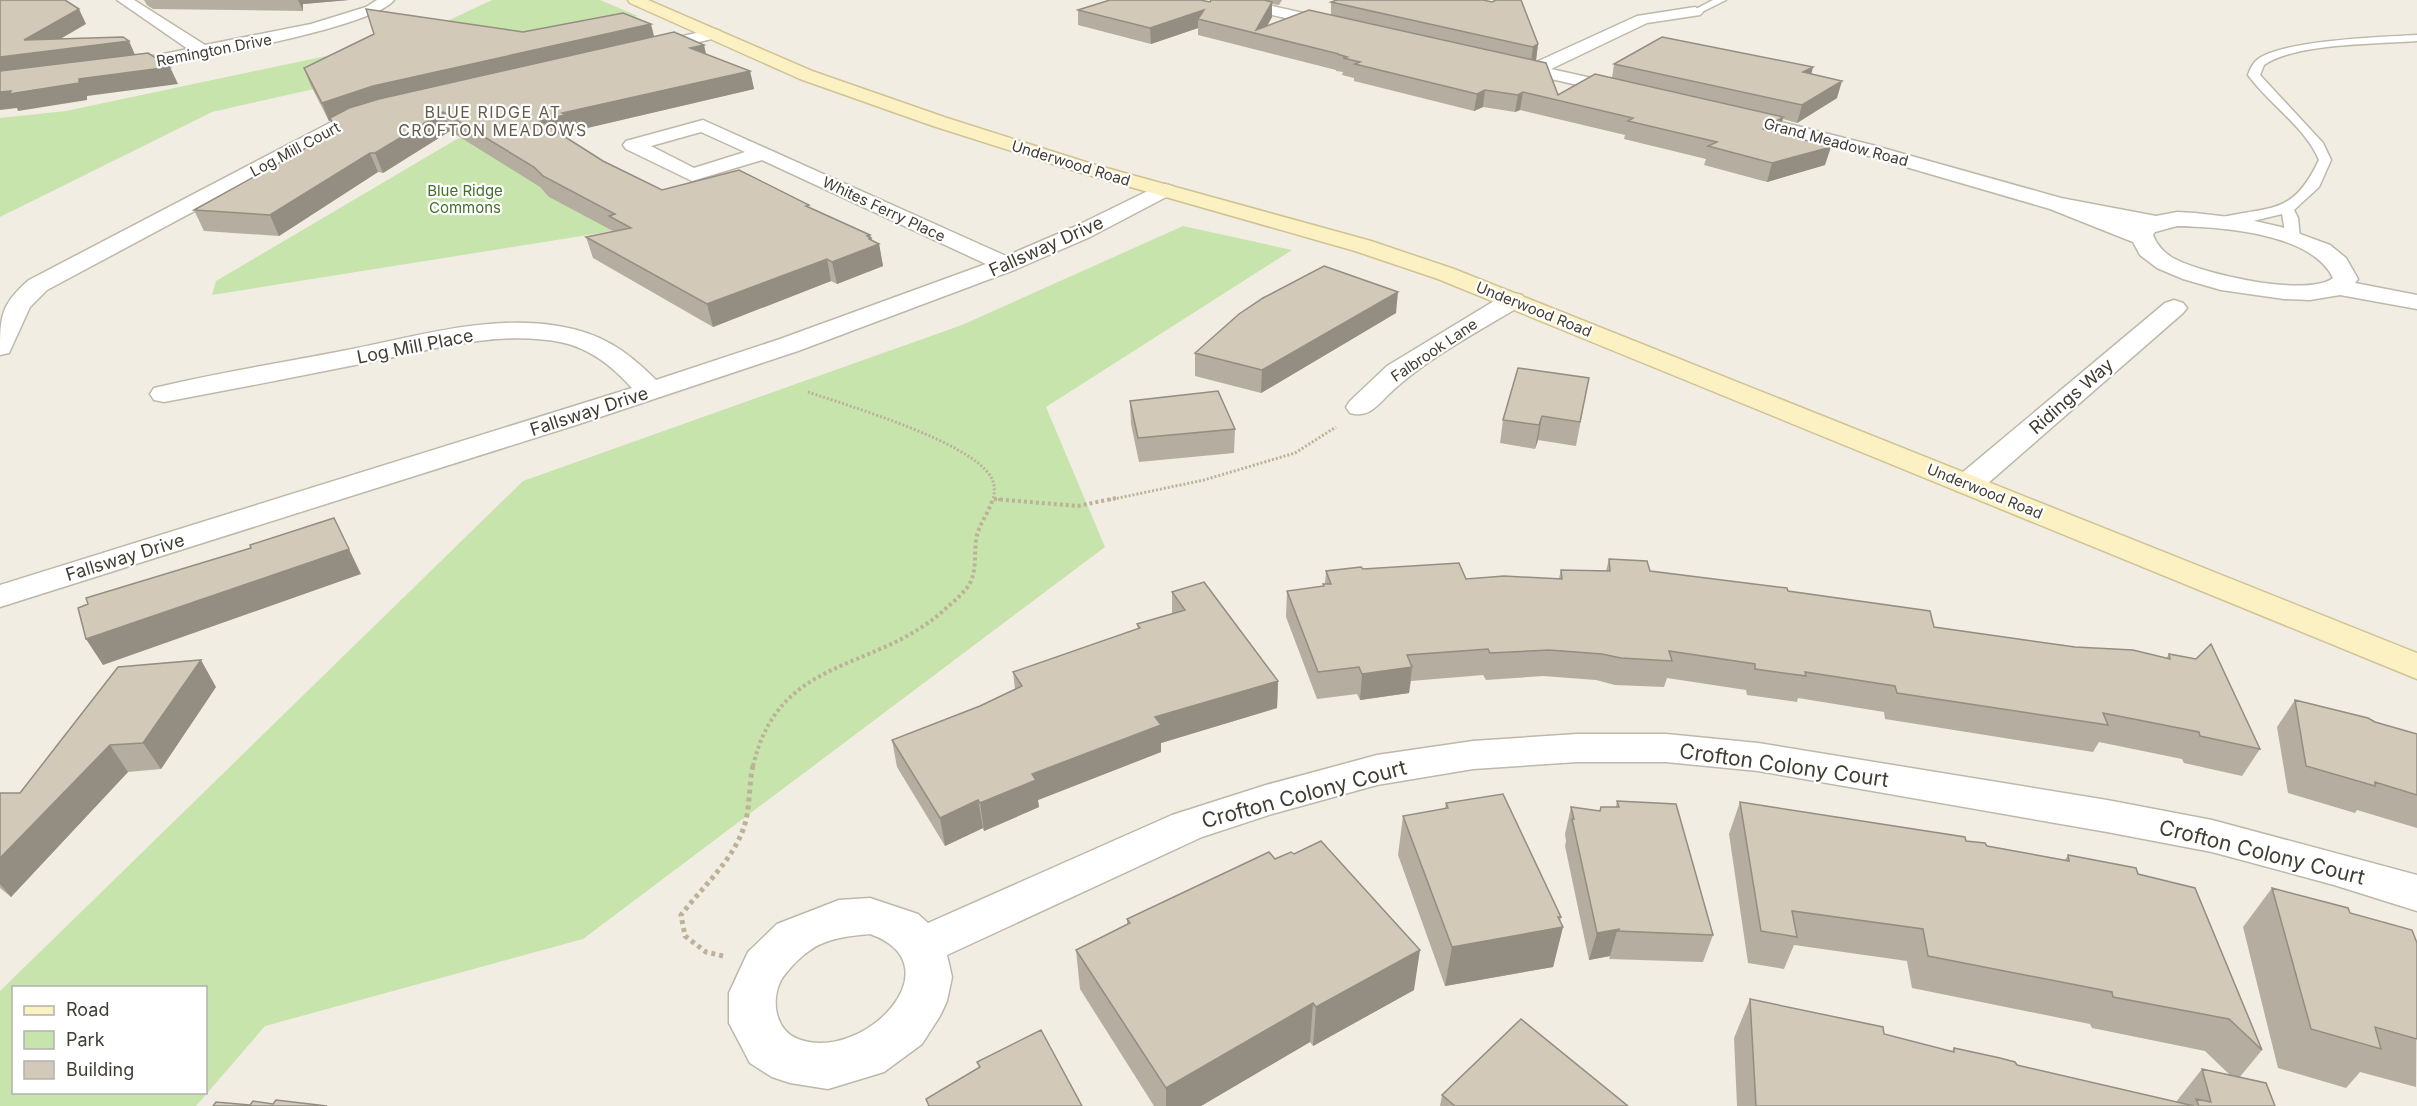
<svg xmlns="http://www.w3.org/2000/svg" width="2417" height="1106" font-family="Inter,sans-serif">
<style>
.green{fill:#c8e4ad;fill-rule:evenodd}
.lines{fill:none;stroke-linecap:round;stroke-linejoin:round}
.lane-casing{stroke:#beb8a9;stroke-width:3}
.street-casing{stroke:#beb8a9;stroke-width:3}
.secondary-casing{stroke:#cfc294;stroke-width:3}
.path-far2{stroke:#bdb198;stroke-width:3;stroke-dasharray:2 2;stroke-linecap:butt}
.path-far1{stroke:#bdb198;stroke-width:4;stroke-dasharray:3 3;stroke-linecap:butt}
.path{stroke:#bdb198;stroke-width:5;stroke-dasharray:4 4;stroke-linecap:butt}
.lane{fill:#fff;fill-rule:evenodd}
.street{fill:#fff;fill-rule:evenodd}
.secondary{fill:#fcf1c2;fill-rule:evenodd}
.wall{fill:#b5ad9f}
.shaded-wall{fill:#938d82}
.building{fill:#d2c9b9;stroke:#938d82;stroke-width:1.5}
.labels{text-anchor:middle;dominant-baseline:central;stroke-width:4.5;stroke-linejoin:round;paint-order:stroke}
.far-street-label{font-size:15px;fill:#423d33;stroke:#fff}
.far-park-label{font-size:15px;fill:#41702a;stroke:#fff}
.far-neighbourhood-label{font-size:16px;letter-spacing:1.5px;fill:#645b4b;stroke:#fff}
.street-label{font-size:18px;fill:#423d33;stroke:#fff}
.near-street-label{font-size:21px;fill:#423d33;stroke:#fff}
</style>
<rect width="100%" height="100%" fill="#f1ede3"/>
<path class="green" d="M492,0h108l38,16 -426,96 -212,105v-99l66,-7 345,-73z
M525,123l88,108 -401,64 4,-14 241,-142z
M1183,226l109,24 -246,157 59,140 -522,392 -318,87 -69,80h-196v-115l523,-510 439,-156zM14,988h192v104h-192z"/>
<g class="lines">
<g class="lane-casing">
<path id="lane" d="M1713,0h13l-28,14 -8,-2z
M2417,35v6c-39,3 -122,2 -153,24l-4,10 63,68 8,17 -12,27 -25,23 4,8 2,20 -2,3h-10l-2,-3 -4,-24 -33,8 -30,2 -2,-3 2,-3c52,-13 73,-1 100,-58 -14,-33 -50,-56 -71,-85 2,-6 5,-12 10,-16 26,-19 124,-22 159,-24z"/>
</g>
<g class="street-casing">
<path id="street" d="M117,0h17l71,45 106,-21 55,-17 11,-7h17c-23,30 -232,64 -279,74l-6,-1 -3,-4 3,-4 79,-16z
M1218,0h27l98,22 2,3 -8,5 -117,-27z
M1695,7l8,5 -3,3 -53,8 -96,46 81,18 3,4 -3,4 -6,1 -119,-27 -6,-1 -3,-4 3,-4 6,-1 25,5 105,-48z
M714,29l6,2 2,3 -2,3 -71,17 -8,-5 2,-4z
M376,106l7,2 2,4 -2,4 -28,9 -308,165 -17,17 -21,46 -9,2c0,-38 0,-50 29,-75l312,-163z
M1738,111l134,34 189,53 95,18 21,-4 18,1 51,6 35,8 49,18 16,13 12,21 -3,4 62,12v14l-77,-14 -30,5 -26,-1 -63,-9 -38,-11 -26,-11 -17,-13 -7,-13 -83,-33 -192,-56 -127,-32 -2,-4 2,-4zM2177,226c44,1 135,7 156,52 -26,20 -131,-4 -160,-20 -10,-6 -16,-13 -20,-23l2,-3z
M703,120l303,136 68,-29 84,-41 7,-2 7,2 4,4 -4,4 -82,43 -76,33 -216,81 -219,73 -579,183v-22l632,-197c-20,-22 -42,-40 -72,-46 -60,-12 -126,7 -185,19 -70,14 -141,28 -211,41l-10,-2 -4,-6 4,-6c62,-15 126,-25 188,-37 69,-13 145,-37 216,-25 43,7 68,24 98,54l124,-41 206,-75 -224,-104 -70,21 -66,-32 -3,-4 3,-4zM701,132l44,20 -51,16 -43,-22z
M1513,293l9,2 3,5 -3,5c-46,28 -95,53 -134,90 -12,12 -20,23 -38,18l-4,-6 4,-6 37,-35 117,-71z
M2174,300l9,3 4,5 -4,5 -204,178 -11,2 -11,-2 -4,-7 4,-7 208,-174z
M1577,734h89l92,9 349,57 105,20 205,55v36l-83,-26 -122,-33 -105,-20 -349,-61 -92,-9h-89l-104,7 -96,16 -105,29 -70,23 -255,118 5,22 -5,24 -7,15 -18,28 -38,28 -56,17 -38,-6 -18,-6 -22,-14 -21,-40v-30l19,-41 29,-28 62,-24 31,-2 48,16 10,9 244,-108 94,-30 111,-30 96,-14zM870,934c88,31 -7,130 -72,105 -24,-9 -28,-42 -15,-62 6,-8 17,-20 26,-26 17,-13 40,-15 61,-17z"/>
</g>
<g class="secondary-casing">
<path id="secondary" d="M628,0h20l164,71 135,47 145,46 279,77 83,28 963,384v26l-979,-400 -83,-28 -277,-79 -145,-46 -133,-47 -170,-76z"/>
</g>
<path class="path-far2" d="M808,392c41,14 163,50 183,85 4,7 4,15 2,23
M994,499l8,1
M1109,500l95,-20 91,-27 41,-26"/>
<path class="path-far1" d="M994,499l84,7 38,-8
M753,766c26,-111 120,-93 190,-155 9,-8 19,-16 26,-26 8,-14 5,-29 7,-45 2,-15 13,-27 17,-42"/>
<path class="path" d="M723,956l-17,-4 -21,-16 -4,-21c22,-29 56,-58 65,-95 4,-18 3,-37 7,-55"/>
<use href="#lane" class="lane"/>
<use href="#street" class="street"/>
<use href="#secondary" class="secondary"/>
</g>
<path class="wall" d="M144,0h205l-46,4v7l-150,-2 -6,-4z
M1211,0h71l-3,5 -7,-1v13l-5,9 64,-11v-13l207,42 -2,16 -1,1 23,34 54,-17 2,-14 197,10 26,24 -40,25 -14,-4 -4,14 46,32 -58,17 -63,-17 2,-6 -82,-20 1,-4 -105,-25 -5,2 -32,-5 -9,4 -120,-30v-3l-12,-3 1,-3 -7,-1v-1l-138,-35v-7l-47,16 -73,-19v-15l132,-8z
M523,32l131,5 52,17 44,17 4,18 -184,43v2l-7,2 40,25 59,29 147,18 61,27 2,5 7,4 4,22 -46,18 -6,-3 -118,46 -120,-69 -7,-21 27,-6 -64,-34 -9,-10 -90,-56 -67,42 -5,-1 -99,64 -75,-5 -10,-21 142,-79 -5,-11 -2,1 -19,-37 -6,-16z
M1396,313l-135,80 -66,-17v-23z
M1589,378l-13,68 -38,-6 -3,9 -35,-6 3,-23z
M1130,401l105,28 -1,24 -95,9 -8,-38z
M1609,559l41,12 138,20 146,36 141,20 91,12 3,-5 91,95 -18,27 -58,-13 -2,-4 -83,-17 -6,10 -208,-33 -1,-7 -86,-14 -1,4 -50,-7 -1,-5 -79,-12 -3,9 -49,-2 -19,-5 -53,-4 -57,4 -3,-5 -72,6 -2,12 -49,7 -3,-6 -40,5 -31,-82 1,-26 36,-5v-2h2l1,-13 37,-2 103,10 93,-1 2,-8 45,1z
M1172,592l106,89 -1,27 -116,35v9l-123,48 1,7 -55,24 -1,-3 -38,18 -48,-79 -5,-27 88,-34 35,-17 -2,-17 125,-43 -1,-5 35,-10z
M216,687l-55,82 -33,3 -117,125 -11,-9v-95h20z
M2295,700l122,34v94l-60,-18 -2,3 -67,-20 -11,-66z
M1617,801l96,134 -10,27 -94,-3 1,-3 -21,4 -24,-114 1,-5 -1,-7 6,-27 29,4 1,-4h15z
M1740,802l226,39 21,5 78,14 3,-5 70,19 124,176 -23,28 36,28h-538l-3,-68 16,-39 202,53 2,-4 63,17 159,37 26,-33 28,6 -25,-24 -113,-23 -2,-4 -178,-36 -5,-27 -113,-16 -10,24 -36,-6 -19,-129z
M1446,803l115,114 -1,5 3,5 -10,40 -108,19 -47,-131 5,-39 42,-7z
M1275,859l139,131 -101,56 -3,-4 -109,64h-47l-74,-117 -4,-39 51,-26v-5z
M2272,888l78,25 67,30 -1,144 -56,-15 -14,16 -68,-20 -35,-141z
M1442,1095l186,11h-188z"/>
<path class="shaded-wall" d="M298,0h51l-46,4v7z
M1272,2v15l-10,18 -6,-5z
M79,9l7,15 -48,28 91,-11 7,16 -136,18v-18l24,-17z
M1204,10l-6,9v9l-47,16 -1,-16z
M651,24l4,16 -275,63 -51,18 -7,-18 51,-17z
M1538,44l-2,16 -5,3 2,-16z
M704,45l4,17 -18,-14z
M170,67l8,17 -91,12v4l-69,11 -1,-3 -17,2v-18l79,-13z
M1813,67l-4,17 -6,-12z
M750,71l4,18 -184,43v2l-25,6 -5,-19 22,-8z
M1842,81l-5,17 -40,25 5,-18z
M1485,90l-2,17 -9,4 3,-17z
M1523,92l-3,18 -5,2 3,-17z
M443,112l7,19 -67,42 -8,-20z
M1783,117l-4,18 -16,-6z
M1831,147l-6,18 -58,17 5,-19z
M370,153l8,19 -99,64 -9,-21z
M870,235v4l1,-1 2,9 6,-3 4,22 -46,18 -5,-22z
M827,259l4,22 -118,46 -6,-23z
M1398,292l-2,21 -135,80 1,-23z
M1542,416l-4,24 -3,9 4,-24z
M334,518l27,56 -258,91 -17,-26z
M201,660l15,27 -55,82 -18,-26z
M1412,667l-3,26 -49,7 2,-26z
M1278,681l-1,27 -116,35v9l-123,48 1,7 -55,24 -4,-28 52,-29 123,-57z
M110,745l18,27 -117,125 -11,-13v-41z
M978,800l5,28 -38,18 -5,-28z
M1563,927l-10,40 -108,19 7,-39z
M1620,929l-3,2 -7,25 -21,4 8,-27z
M1420,950l-6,40 -101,56 3,-39z
M1313,1003l-3,39 -109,64h-35v-18z"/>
<path class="building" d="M0,0h65l14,9 -55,31 99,-3 6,4 -129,16z
M1110,0h90l10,2 1,-2h53l8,2 -16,28 53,-20 237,53 12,32 37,-21 188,43 -20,12 68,18 -59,16 -64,-17 9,-4 -89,-21 5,-3 -110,-26 -5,3 -33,-5 -8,4 -122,-30 5,-2 -17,-4 4,-1 -10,-3h2l-141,-35 6,-9 -54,18 -72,-18z
M1337,0h146l9,2 4,-2h25l17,44 -5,3 -202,-45z
M366,9l157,23 100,-19 28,11 -278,62 -51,17 -18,-35 70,-34z
M674,32l30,13 -14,3 60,23 -188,42 3,2 -25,6 63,40 59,29 77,-20 70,35 -3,1 64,29 -3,1 4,2 -2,1 10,5 -47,18 -5,-3 -120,45 -121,-67 45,-9 -22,-12 6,-2 -72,-38 -9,-9 -91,-55 -68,41h-5l-100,62 -76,-5 143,-79 -7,-13 19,-10 30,-9z
M1662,37l151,30 -10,5 39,9 -40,24 -188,-41z
M148,53l22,14 -91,12v4l-70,11 2,-3 -11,1v-21z
M1324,266l74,26 -136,78 -67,-17 44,-39 24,-16z
M1518,368l71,10 -9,44 -38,-6 -3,9 -36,-5z
M1218,391l17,38 -97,9 -8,-37z
M334,518l15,31 -263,90 -8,-31 10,-4 -2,-6 165,-50 -1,-3z
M1609,559l38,2 3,10 137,17 1,3 142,20 4,16 141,20 58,3 37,9 -1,-5 27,5 15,-15 49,105 -60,-13 -1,-4 -96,-19 5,12 -211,-32 -2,-7 -90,-14 1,4 -51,-7v-5l-86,-13 3,10 -51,-3 -19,-4 -53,-4 -59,3 -2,-4 -81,6 5,12 -50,7 -3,-7 -41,5 -31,-81 37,-5 -1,-2h8l-5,-13 35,-4 2,2 96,-6 7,16 38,-3 58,3 -1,-9 49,1z
M1204,582l74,99 -123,36 6,8 -129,49 4,6 -56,23 -2,-3 -38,18 -48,-78 88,-34 42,-20 -9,-14 127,-44 -3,-4 48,-14 -13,-18z
M201,660l-58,83 -33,2 -110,113v-65h20l98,-126z
M2295,700l73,18 7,4 42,12v61l-42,-13v4l-69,-20z
M1503,794l58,123h-3l5,10 -111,20 -49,-131 45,-8 -2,-5z
M1617,801l59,3 37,131 -96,-4 3,-2 -23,4 -25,-114h2l-3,-12 29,4 1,-4h18z
M1740,802l225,35 1,4 19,2 2,3 82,15 -1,-6 68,13 2,6 57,14 67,162 -33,-31 -116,-22 -1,-5 -184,-36 -5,-27 -131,-18 5,26 -36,-6z
M1321,841l99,109 -104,57 -3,-4 -147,85 -90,-138 54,-27 -3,-4 142,-67 6,7 16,-7 3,2z
M2272,888l76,20 2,5 62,17 5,13v96l-42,-12 6,22 -70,-20z
M1750,999l133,28 1,7 70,18v-4l46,10 15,4 2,3 177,41h-438z
M1521,1019l107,87h-173l-13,-11z
M1041,1030l41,76h-153l-3,-7 54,-32 -3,-5z
M2202,1069l64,14 9,23h-76l-3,-7 15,3z
M276,1100l51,6h-114l3,-4 34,3 3,-4 20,3z"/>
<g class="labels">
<g class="far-street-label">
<text transform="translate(214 50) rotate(-11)">Remington Drive</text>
<text transform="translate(1836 142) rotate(15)">Grand Meadow Road</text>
<text transform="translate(295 149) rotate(-28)">Log Mill Court</text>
<text transform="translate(1071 163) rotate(17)">Underwood Road</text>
<text transform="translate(884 209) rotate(25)">Whites Ferry Place</text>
<text transform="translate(1534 309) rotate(22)">Underwood Road</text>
<text transform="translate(1434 350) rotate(-34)">Falbrook Lane</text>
<text transform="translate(1985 491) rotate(22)">Underwood Road</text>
</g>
<g class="far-park-label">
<text x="465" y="190">Blue Ridge<tspan x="465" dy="17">Commons</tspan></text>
</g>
<g class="far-neighbourhood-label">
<text x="493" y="112">BLUE RIDGE AT<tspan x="493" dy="18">CROFTON MEADOWS</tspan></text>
</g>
<g class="street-label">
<text transform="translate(1046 246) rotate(-24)">Fallsway Drive</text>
<text transform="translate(415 346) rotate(-11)">Log Mill Place</text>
<text transform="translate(2071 396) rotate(-41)">Ridings Way</text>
<text transform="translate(589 411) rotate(-18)">Fallsway Drive</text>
<text transform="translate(125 557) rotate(-17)">Fallsway Drive</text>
</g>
<g class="near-street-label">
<text transform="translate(1784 765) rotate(8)">Crofton Colony Court</text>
<text transform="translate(1304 794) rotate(-15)">Crofton Colony Court</text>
<text transform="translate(2262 852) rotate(14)">Crofton Colony Court</text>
</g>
</g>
<rect x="12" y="986" width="195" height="108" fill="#ffffff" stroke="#b3b1ad" stroke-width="1.5"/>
<rect x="24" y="1006" width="30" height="9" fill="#fcf1c2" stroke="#b3b1ad" stroke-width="1.5"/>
<text x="66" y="1016" font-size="18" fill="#423d33">Road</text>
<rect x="24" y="1031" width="30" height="18" fill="#c8e4ad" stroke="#b3b1ad" stroke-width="1.5"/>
<text x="66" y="1046" font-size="18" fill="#423d33">Park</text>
<rect x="24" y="1061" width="30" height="18" fill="#d2c9b9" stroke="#b3b1ad" stroke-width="1.5"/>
<text x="66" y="1076" font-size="18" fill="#423d33">Building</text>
</svg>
